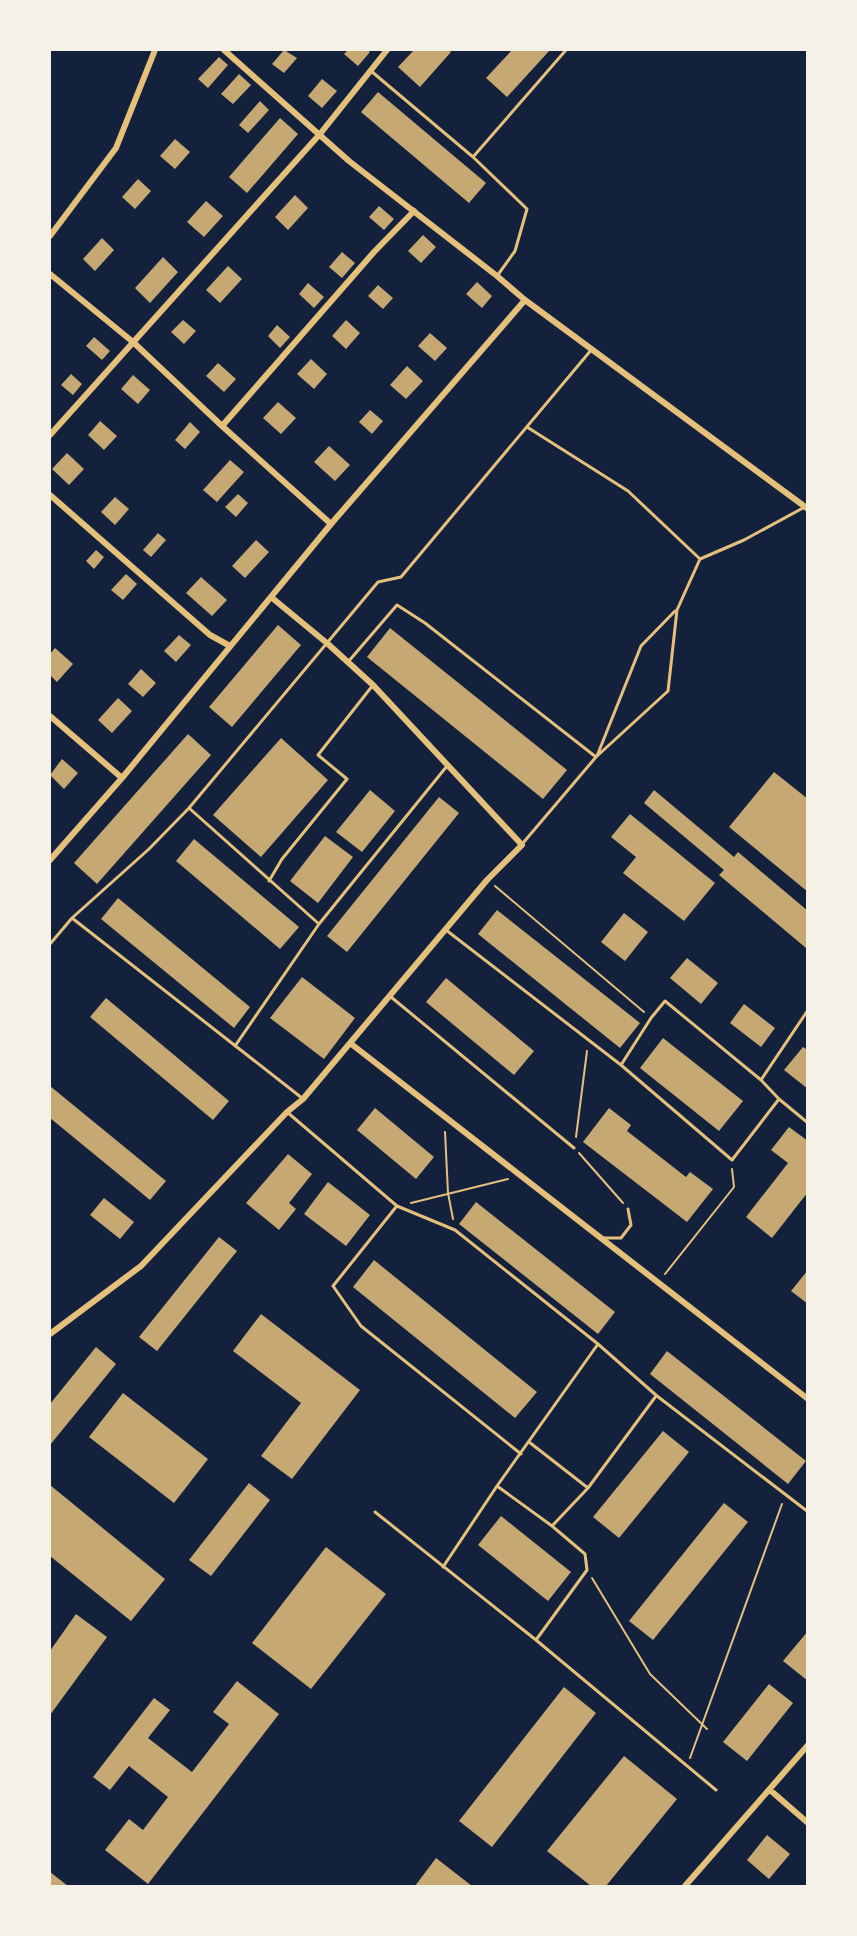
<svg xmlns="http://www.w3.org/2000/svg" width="857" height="1936" font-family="Manrope,sans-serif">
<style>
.building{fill:#c6a872}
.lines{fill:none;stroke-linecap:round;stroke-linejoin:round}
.path{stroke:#e5c07b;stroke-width:2}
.service{stroke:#e5c07b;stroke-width:3}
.minor{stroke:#e5c07b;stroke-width:6}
</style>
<rect width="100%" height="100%" fill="#14213d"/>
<path class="building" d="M284,50l13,8 -13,15 -12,-9z
M348,50h19l3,2 -12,14 -14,-12z
M414,50h34l3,2 -31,35 -22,-20z
M512,50h38l-43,47 -21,-19z
M219,57l9,8 -20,23 -10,-9z
M239,74l12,11 -18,19 -12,-10z
M322,79l15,12 -15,17 -14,-12z
M378,92l108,91 -17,20 -108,-91z
M260,101l9,9 -21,23 -9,-8z
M280,118l18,16 -51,59 -18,-16z
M175,139l15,13 -15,17 -15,-13z
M138,179l13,12 -16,18 -13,-12z
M295,195l13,13 -20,22 -13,-13z
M206,201l17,15 -19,21 -17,-15z
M379,206l15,13 -10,11 -15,-13z
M423,235l13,12 -15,16 -13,-12z
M102,238l12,12 -19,21 -12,-12z
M342,252l13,11 -13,15 -13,-11z
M163,257l15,15 -28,31 -15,-15z
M228,266l14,13 -22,24 -14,-13z
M477,282l15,14 -10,12 -16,-14z
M308,283l16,14 -10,11 -15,-14z
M378,285l15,13 -10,11 -15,-13z
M183,320l13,11 -12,13 -13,-12z
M346,320l14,13 -14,16 -14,-13z
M277,325l13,12 -10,11 -12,-12z
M430,333l17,15 -12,13 -17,-15z
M94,337l16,14 -8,9 -16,-14z
M311,359l16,15 -13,15 -17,-15z
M218,363l18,16 -12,13 -18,-16z
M407,366l16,15 -17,18 -16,-14z
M71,374l11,10 -9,11 -12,-10z
M133,375l17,15 -12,14 -17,-15z
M278,402l18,16 -15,16 -18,-16z
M370,410l13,11 -11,13 -13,-12z
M100,421l17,15 -13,14 -16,-15z
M190,422l10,10 -15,17 -10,-9z
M329,446l21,19 -15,16 -21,-19z
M67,453l17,16 -15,16 -17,-16z
M230,460l14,12 -27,30 -14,-12z
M238,494l10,9 -12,14 -11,-10z
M115,497l14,12 -14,16 -14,-13z
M158,533l8,7 -15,17 -8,-7z
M256,540l13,12 -24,26 -13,-12z
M96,550l8,7 -10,12 -8,-8z
M126,574l11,10 -14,16 -12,-10z
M201,577l26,23 -15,16 -26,-23z
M278,625l23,20 -69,82 -23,-20z
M390,628l177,142 -24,29 -176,-142z
M179,635l12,10 -15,17 -12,-11z
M55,648l18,16 -16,18 -7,-7v-21z
M141,669l15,14 -13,14 -15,-13z
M118,698l14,13 -20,22 -14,-13z
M188,734l23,21 -114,129 -23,-21z
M281,738l47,42 -67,77 -48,-42z
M62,759l16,14 -14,16 -14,-14z
M774,772l34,27v93l-79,-65z
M370,790l25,21 -33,41 -26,-20z
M654,790l80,67 4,-5 70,59 -2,37 -87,-73 5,-5 -80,-67z
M439,797l20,16 -112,139 -20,-16z
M630,814l85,69 -31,38 -61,-48 13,-16 -25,-20z
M325,836l28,21 -35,46 -28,-22z
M194,839l105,88 -19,22 -104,-88z
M118,898l132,109 -16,21 -133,-109z
M497,910l143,113 -20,25 -142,-114z
M624,913l24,19 -23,29 -24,-19z
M687,958l31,25 -17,21 -31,-26z
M302,977l53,41 -31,41 -54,-41z
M446,978l88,73 -20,24 -88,-73z
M106,998l123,103 -16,19 -123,-103z
M744,1004l31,24 -14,19 -31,-24z
M663,1038l80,63 -24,30 -79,-63z
M803,1047l5,3v39l-24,-19z
M50,1086l116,95 -16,19 -100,-82z
M375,1108l59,49 -18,22 -59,-49z
M609,1108l22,17 -4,6 59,46 4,-5 23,17 -26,33 -104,-80z
M789,1127l19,14v51l-36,46 -26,-21 42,-54 -17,-13z
M288,1154l24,20 -23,29 7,6 -17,21 -33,-27z
M328,1182l42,33 -24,31 -42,-32z
M104,1198l30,24 -14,17 -30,-24z
M476,1202l139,110 -17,22 -139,-110z
M219,1237l18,14 -80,100 -18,-14z
M374,1260l163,132 -22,26 -162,-131z
M808,1270v34l-17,-13z
M261,1314l99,76 -68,89 -31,-23 40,-53 -68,-52z
M96,1347l20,17 -66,81v-41z
M667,1351l139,110 -18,23 -138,-110z
M123,1393l85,66 -34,44 -85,-66z
M663,1431l26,21 -70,86 -26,-21z
M249,1483l21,17 -59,76 -22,-16z
M50,1485l115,94 -34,42 -81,-65z
M724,1503l24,19 -95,118 -24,-19z
M501,1516l70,56 -23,29 -70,-56z
M326,1547l60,47 -75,95 -59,-46z
M76,1614l31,23 -57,78v-64z
M808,1631v50l-25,-20z
M237,1681l42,33 -131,170 -43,-34 24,-31 14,11 25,-33 -39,-31 -19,24 -17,-13 61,-79 16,12 -22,28 44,34 37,-48 -16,-12z
M769,1684l24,19 -46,58 -24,-19z
M564,1687l32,26 -104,134 -33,-26z
M624,1756l53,43 -71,87h-15l-44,-35z
M767,1835l23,19 -21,25 -22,-19z
M436,1858l36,28h-57z
M50,1872l18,14h-18z"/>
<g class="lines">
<path class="path" d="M495,886l149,126
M445,1132l3,61 5,26
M576,1137l11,-86
M579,1153l44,50
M411,1203l97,-24
M665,1274l69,-87 -2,-18
M592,1578l58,96 57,55
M690,1758l92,-254"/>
<path class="service" d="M371,71l102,86 54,52 -12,42 -18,25
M473,157l93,-107
M527,427l101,64 72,68
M348,662l49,-57 28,18 171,134 -73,86
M597,756l44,-110 34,-35
M596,757l72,-66 9,-81 23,-51 44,-19 59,-32
M189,808l130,116
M269,881l13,-22 65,-80 -29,-24 55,-70
M72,918l230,180
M446,930l175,135 30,-47 14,-17 96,79 18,19 -47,61 -111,-95
M50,944l22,-26 77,-69 40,-41 189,-226 23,-5 191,-228
M391,997l183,151
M235,1046l84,-122 128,-158
M761,1080l47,-70
M779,1099l29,24
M287,1112l110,94 58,24 143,114 59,52 150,115
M396,1207l-63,79 28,40 160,128
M604,1238h17l10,-13 -3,-16
M529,1442l59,46
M497,1486l101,-142
M375,1512l161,128 180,150
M552,1526l36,-38 68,-92
M443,1567l54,-81 55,40 33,28 2,16 -51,70"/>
<path class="minor" d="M224,50l125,111 148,115 28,24 283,209
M50,236l66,-88 39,-98
M50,274l83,68 89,84 152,-174 40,-41
M222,426l109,98
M50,435l270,-301 67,-84
M50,495l160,140 20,11
M50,716l72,62
M50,860l72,-82 209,-254 194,-224
M350,1043l458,356
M50,1334l91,-68 146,-154 16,-13 184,-219 35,-35 -149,-160 -45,-41 -57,-47
M770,1790l38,33
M685,1886l123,-141"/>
</g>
<rect width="857" height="1936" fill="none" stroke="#f6f1e7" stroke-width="102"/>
</svg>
